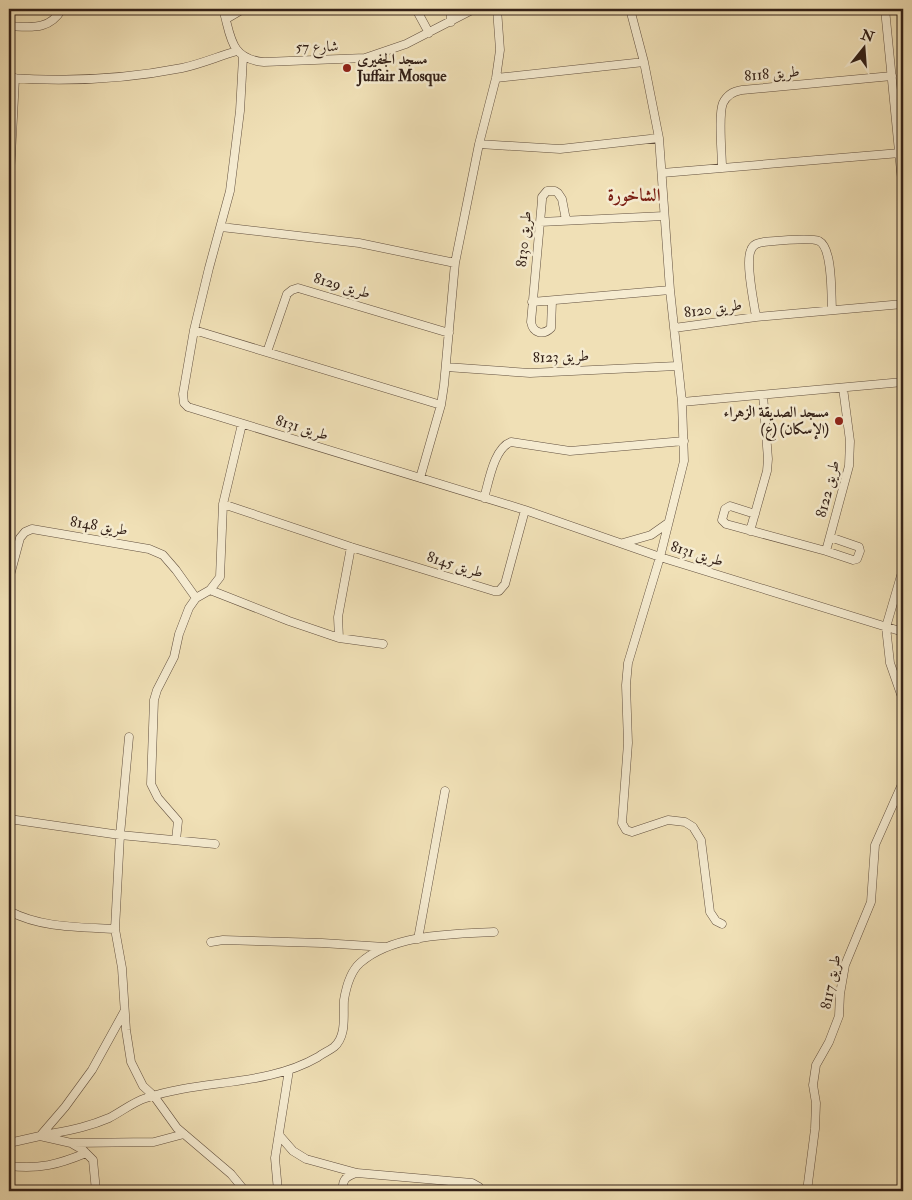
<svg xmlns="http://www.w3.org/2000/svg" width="912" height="1200" font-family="'IM FELL Double Pica',Amiri,serif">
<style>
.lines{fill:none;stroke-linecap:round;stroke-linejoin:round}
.street-casing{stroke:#62503f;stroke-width:9}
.street{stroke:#f5ebd0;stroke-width:8}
.poi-dot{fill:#8f2418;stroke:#f5ebd0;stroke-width:2}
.labels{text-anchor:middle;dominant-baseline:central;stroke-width:5;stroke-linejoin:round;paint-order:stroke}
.street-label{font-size:15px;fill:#332017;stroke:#f5ebd0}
.poi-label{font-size:15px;font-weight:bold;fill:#332017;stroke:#f5ebd0;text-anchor:start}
.quarter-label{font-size:18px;font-weight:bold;fill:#7a1f14;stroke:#f5ebd0}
</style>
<rect width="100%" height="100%" fill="#f0e0b6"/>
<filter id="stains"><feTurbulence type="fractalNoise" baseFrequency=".004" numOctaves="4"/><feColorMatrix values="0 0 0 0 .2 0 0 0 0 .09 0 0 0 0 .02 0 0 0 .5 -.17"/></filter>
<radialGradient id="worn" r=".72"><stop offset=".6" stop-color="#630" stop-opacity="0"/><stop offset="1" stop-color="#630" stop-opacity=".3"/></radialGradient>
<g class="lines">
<g class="street-casing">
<path id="street" d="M223,9c8,26 6,50 41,53l101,-4 41,-14 68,-35
M416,9l13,24
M451,9v13
M630,9l14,53 15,76 11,152 12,112 2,59 -24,96 -32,106 -2,22 2,58 -6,80 4,7 6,2 36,-12 17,2 8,5 8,13 9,72 6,9 6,3
M885,9l18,183
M226,19l17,-10
M9,26c22,1 40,5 53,-17
M243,57l-3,54 -10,80 -21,77 -15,62 -11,64 1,9 4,4 337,103 135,47 243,75
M9,78c57,4 117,1 173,-10 19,-4 37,-12 55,-17
M496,78l148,-16
M479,144l81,5 99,-11
M722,168c0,-15 -4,-53 1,-65 4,-8 11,-12 19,-13l150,-14
M662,173l238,-20
M9,194l6,-116
M540,222l124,-6
M221,227l138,16 96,20
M552,301l-1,27c-8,8 -18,5 -20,-6l11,-122v-3l5,-6h8l3,2 4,6 4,21
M532,302l138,-12
M756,317c-2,-14 -11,-56 -5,-67 2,-6 7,-7 13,-8 11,-1 46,-5 55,-1 14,7 12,54 13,68
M674,328l82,-11 147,-13
M194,330l247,75
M267,352l20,-58 5,-4 6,-2 151,45
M446,367l84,6 147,-7
M682,402l221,-20
M420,478l21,-73 3,-20 11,-122 24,-119 17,-66 4,-28 -3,-41
M484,498c5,-17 10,-50 27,-56l59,9 114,-10
M223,504l128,43 143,44h5l6,-7 20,-74
M755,514l-25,-8 -5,3 -3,11 4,4 100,27 27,9 4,-1 3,-8 -1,-4 -29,-10
M750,531l17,-60 1,-12 -5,-64
M623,543l28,-8 17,-12
M826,551l23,-85 1,-25 -7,-53
M903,569l-17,58 4,36 13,37
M9,579l11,-41 5,-6 7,-3 117,20 14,6 13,15 20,28
M210,590l79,31 50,17 44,6
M339,638l-1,-21 13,-70
M129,737l-9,98 -5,94 7,39 4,62 5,32 12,24 11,10 23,32 54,46 14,17
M9,819l111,16 95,9
M176,840l2,-19 -20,-23 -7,-14 3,-84 3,-10 17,-33 5,-23 10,-26 7,-10 14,-8 10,-13 3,-73 19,-80
M9,911c32,17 70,16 106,18
M418,939l27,-148
M211,942l12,-2 99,3 63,4
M279,1135l14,16 13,8 51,14 115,10 7,4 2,4
M40,1136c24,-5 46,-8 69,-18 12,-6 24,-16 37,-20 56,-19 120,-11 172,-41 5,-4 11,-6 16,-10 13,-11 9,-32 10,-47 2,-12 7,-29 16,-37 32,-29 93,-29 134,-31
M40,1136l25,-29 27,-37 32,-58
M9,1143l31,-7 31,7 12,7 10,10 3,31
M73,1143l81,-1 30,-8
M9,1166c31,3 48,-1 77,-13
M278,1191l-3,-33 14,-88
M343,1191c-1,-11 2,-14 13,-18
M807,1191l8,-62 1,-26 -3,-18 3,-20 13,-23 10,-26 1,-22 5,-29 26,-63 4,-57 28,-63"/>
</g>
<use href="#street" class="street"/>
</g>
<g class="poi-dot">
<circle cx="347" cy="68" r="5"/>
<circle cx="839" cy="421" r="5"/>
</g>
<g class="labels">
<g class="street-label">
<text transform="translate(317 47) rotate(-1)">شارع 57</text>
<text transform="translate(772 74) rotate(-5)">طريق 8118</text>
<text transform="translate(524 239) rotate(-85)">طريق 8130</text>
<text transform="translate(342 286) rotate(16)">طريق 8129</text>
<text transform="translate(713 309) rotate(-8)">طريق 8120</text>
<text transform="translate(561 357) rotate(-2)">طريق 8123</text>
<text transform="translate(302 428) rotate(17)">طريق 8131</text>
<text transform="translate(828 489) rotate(-76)">طريق 8122</text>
<text transform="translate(99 526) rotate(9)">طريق 8148</text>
<text transform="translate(697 554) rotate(17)">طريق 8131</text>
<text transform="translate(455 565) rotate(17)">طريق 8145</text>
<text transform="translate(831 982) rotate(-79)">طريق 8117</text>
</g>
<g class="poi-label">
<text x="357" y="59">مسجد الجفيري<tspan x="357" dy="17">Juffair Mosque</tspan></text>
<text x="829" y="412" text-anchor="end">مسجد الصديقة الزهراء<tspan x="829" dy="17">(ع) (الإسكان)</tspan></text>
</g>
<g class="quarter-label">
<text x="634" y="195">الشاخورة</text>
</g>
</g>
<rect width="912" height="1200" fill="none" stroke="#f0e0b6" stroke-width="30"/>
<rect x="10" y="10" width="892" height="1180" fill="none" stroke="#332017" stroke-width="2.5"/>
<rect x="15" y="15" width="882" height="1170" fill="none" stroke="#332017"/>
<g transform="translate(864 48) rotate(17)" stroke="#f5ebd0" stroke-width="4" paint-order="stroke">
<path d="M0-4L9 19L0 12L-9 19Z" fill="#332017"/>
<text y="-8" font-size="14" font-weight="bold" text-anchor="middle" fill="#332017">N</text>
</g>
<rect width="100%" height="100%" filter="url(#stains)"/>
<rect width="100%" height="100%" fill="url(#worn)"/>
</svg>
